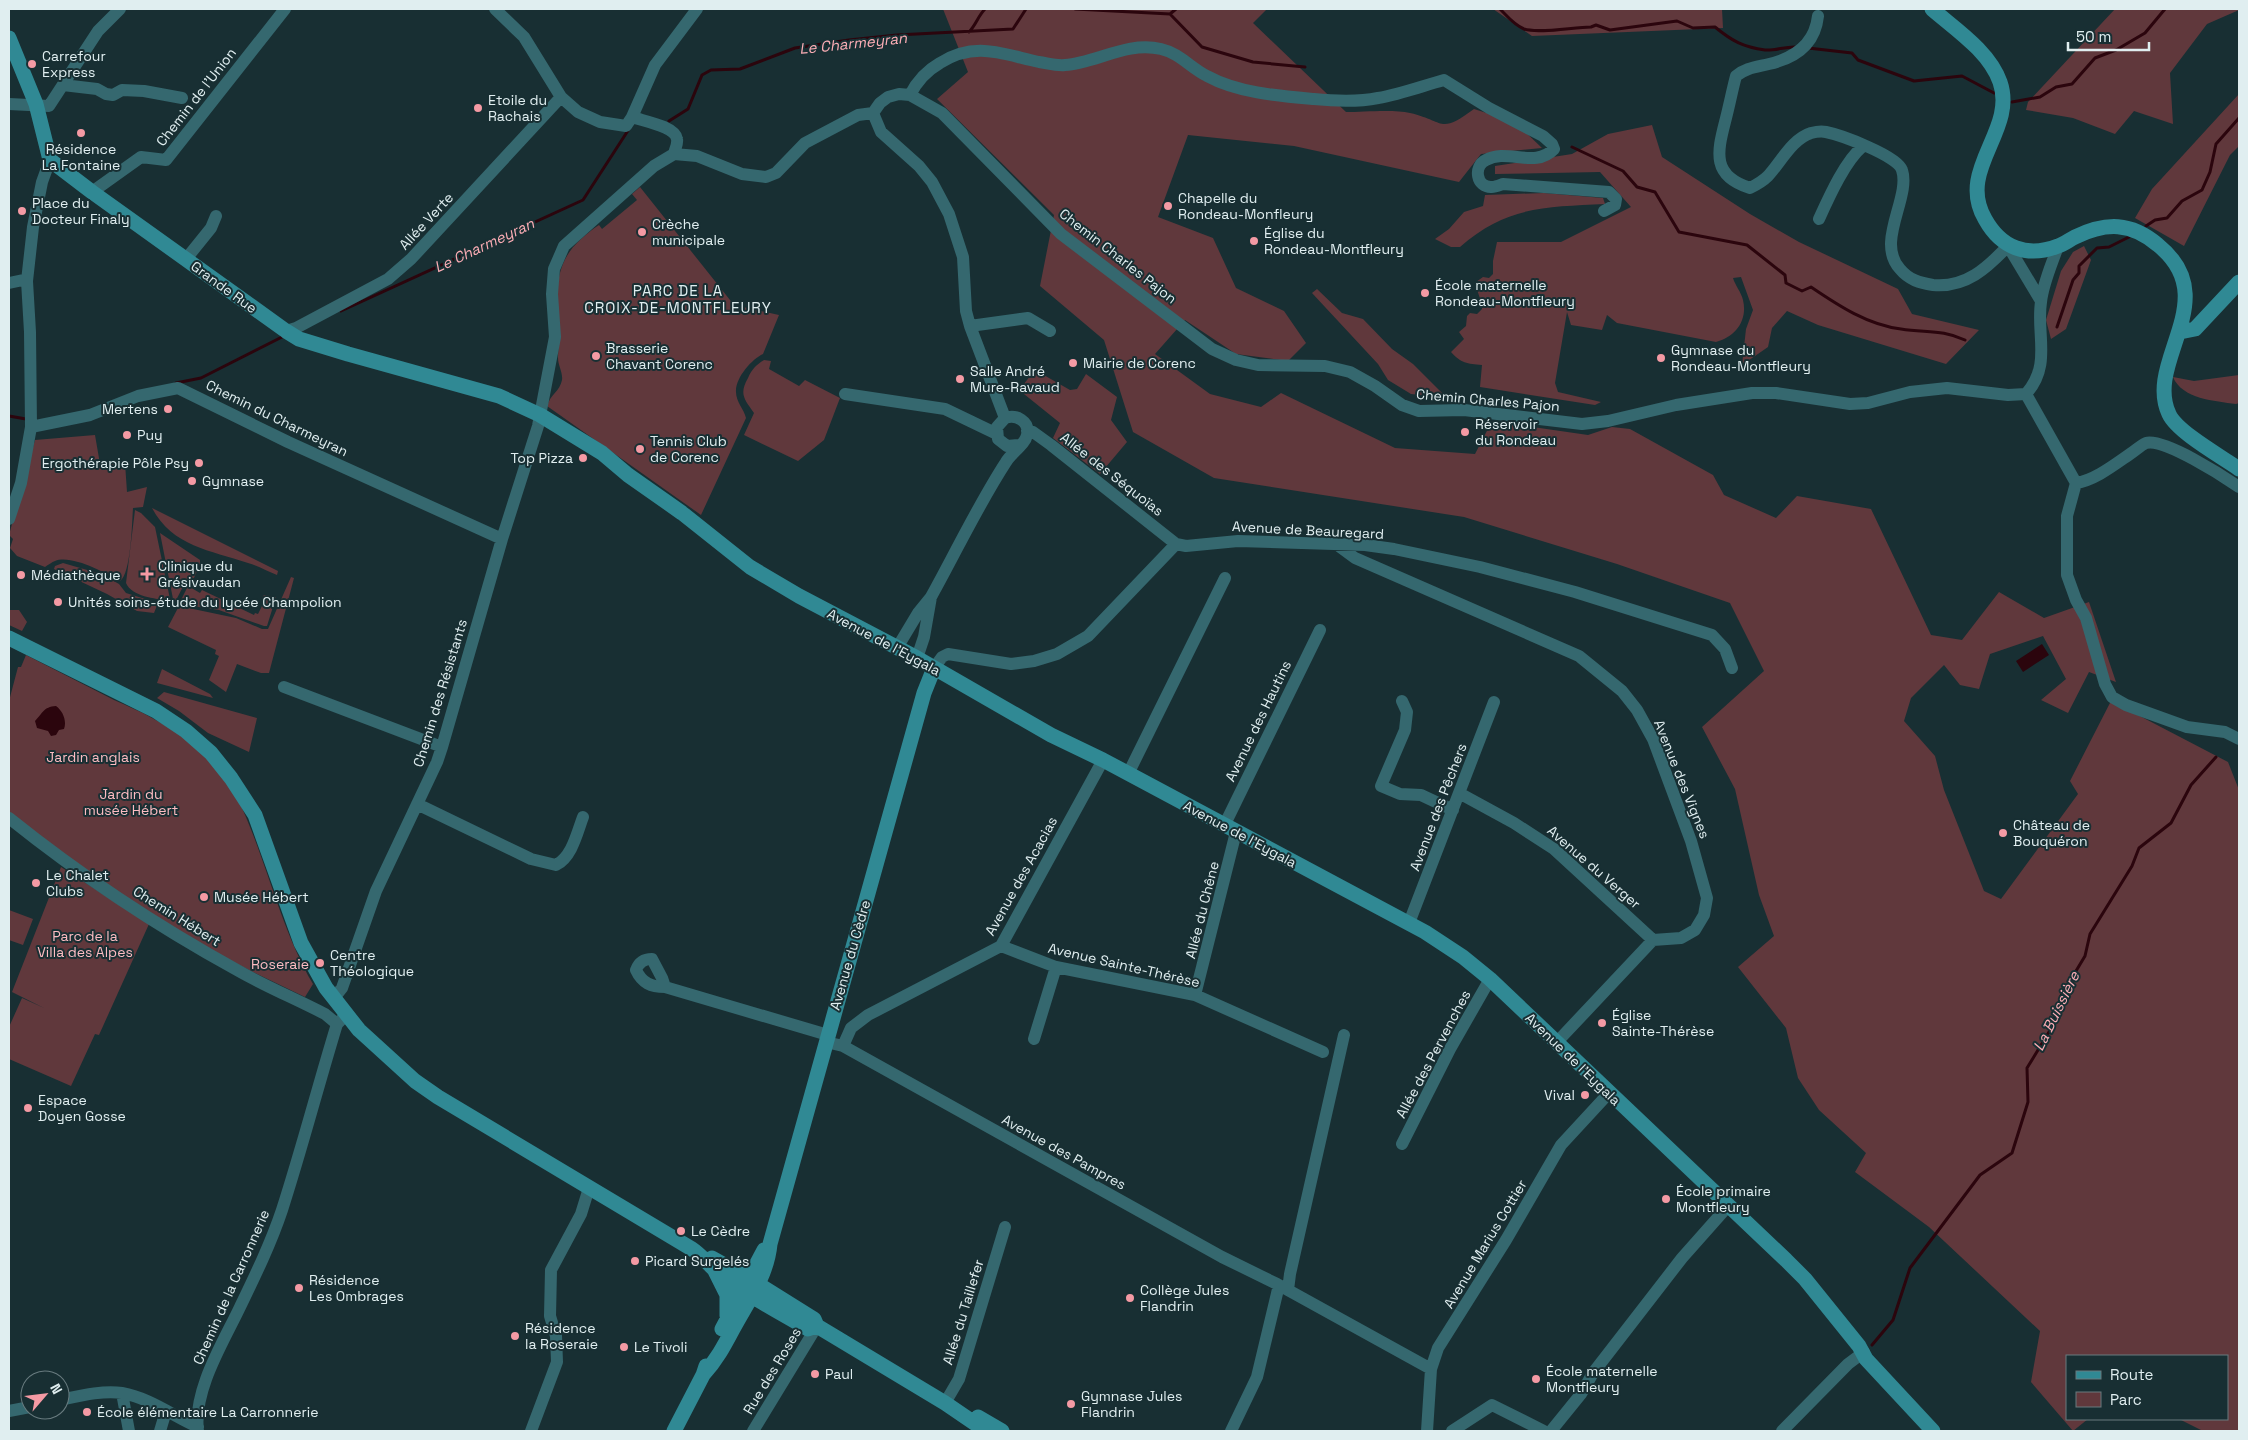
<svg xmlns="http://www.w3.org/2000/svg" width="2248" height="1440" font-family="'Space Grotesk',sans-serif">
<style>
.green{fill:#60383c}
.water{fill:#2b050d}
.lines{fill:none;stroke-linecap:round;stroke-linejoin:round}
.stream{stroke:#2b050d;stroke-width:3}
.street{stroke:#35686f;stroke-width:12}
.secondary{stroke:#308994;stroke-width:15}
.poi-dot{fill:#f49aa4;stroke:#182f33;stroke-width:2}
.labels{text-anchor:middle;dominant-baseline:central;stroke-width:4;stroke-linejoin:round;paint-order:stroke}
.poi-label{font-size:14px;fill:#e0eef0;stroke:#182f33;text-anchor:start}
.street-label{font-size:14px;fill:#e0eef0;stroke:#182f33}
.park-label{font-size:14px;fill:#fdbcc2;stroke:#182f33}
.water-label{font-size:15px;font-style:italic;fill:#fdaeb6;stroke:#182f33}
.neighbourhood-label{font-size:15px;letter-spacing:1px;fill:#e0eef0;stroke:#182f33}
</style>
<rect width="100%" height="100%" fill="#182f33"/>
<path class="green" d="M943,9h324l-14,14 93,89c17,0 48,-3 64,1 35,8 29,22 64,-4l41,13 27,26 -61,6 -22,28 -165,-36 -106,-11 -30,82 55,21 23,50 48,23 22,32 -18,18 -52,-7 -51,-34 -30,34 55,40 51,13 20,-14 114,55 80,6 17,-33 96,14 24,-8 18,2 83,46 11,20 52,23 21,-22 74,13 60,126 31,5 37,-48 45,26 45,-16 27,80 -27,-10 -21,41 -27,-13 25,-21 -23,-43 -53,18 -11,35 -19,-4 -16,-20 -33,33 -7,23 31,35 9,34 40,101 17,8 77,-105 -8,-13 41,-80 117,61 11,28v641h-36l-24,-12h48v-63h-160v63h21l-15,12 -42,-49 9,-51 -111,-104 -74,-55 11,-19 -47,-43 -21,-32 -12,-50 -48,-61 36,-31 -15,-41 -24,-106 -33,-62 62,-56 -34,-68 -113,-39 -153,-47 -250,-39 -81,-46 -29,-92 -64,-54 14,-71 -117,-116 31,-27z
M1493,9h229l1,19 -191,8z
M2115,9l124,1 -32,14 -37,49 3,51 -39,-13 -19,23 -42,-16 -47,-8 2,-8z
M2239,94v52l-9,9 -46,91 -49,-28 17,-29z
M1652,125l10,32 88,57 49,28 99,47 14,25 67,16 -33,34 -128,-39 -31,-14 -15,17 -4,19 -26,18 4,-36 7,-19 -12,-33 -8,1c2,7 8,14 10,22 5,21 -8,37 -27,42l-99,-19 -10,-8 -5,15 -31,-5 -4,-13 -12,71 3,9 43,10 -6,3 -115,-18 2,-22c-15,-1 -21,-2 -31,-13l13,-13 -5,-7 7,-6 1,-10 3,-3 7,1 5,-5c0,-10 -6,-17 -6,-27l7,-5 6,1 4,-4v-13l4,-19h64l70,-35 -31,-35 -105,2v-8l77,-12 36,-20z
M640,187l94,118 45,10 -16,39c-11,5 -28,24 -27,38 0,10 8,17 10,26l-45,97 -154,-109c3,-11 13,-15 15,-26 1,-7 -4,-15 -4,-22 0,-8 1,-16 1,-23 -2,-37 -8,-69 22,-96 6,-5 11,-10 18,-14l3,4 35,-29 -5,-6z
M1544,193l59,5 2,6c-59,3 -99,2 -145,43h-9l-16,-8 14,-10 15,-17 19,-6 2,-11z
M2084,246l7,14 -25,69 -15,10 -5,-19 15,-49 12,-19z
M1317,289l25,24 21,6 29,30 21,15 34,34 -36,-4 -23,-14 -10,-16 -66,-71z
M764,360l7,1 -2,8 30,17 6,-6 35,18 -16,42 -26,21 -54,-26 10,-22c-10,-14 -15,-19 -6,-35 4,-9 8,-13 16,-18z
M1035,370l35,20 7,-1 9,-15 31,23 -6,23 16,22 -27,32 -47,-36 7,-15 -41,-33z
M2239,375v28l-3,1c-21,-3 -54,-5 -63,-27l21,4z
M95,435l5,29 25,-1 2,29 20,-5 -4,20 -10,1c-1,15 -2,66 -13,73 -14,-8 -49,-27 -65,-20 -3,1 -7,4 -10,6l-28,-11 -7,-8 3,-9 -4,-4 26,-95z
M152,508l126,63 -1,4c-10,-4 -19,-9 -29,-12 -38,-13 -75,-16 -96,-55z
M135,510l6,3 14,14 15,72 -2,2c-13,-3 -36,-4 -42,-18z
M160,533l40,27v5l-8,17 -6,-1 -12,23z
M63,563l38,11 18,10 7,9 32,10 -4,10 -17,-2 -30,-17 -53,-25 1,-3z
M291,577l3,1 -25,95h-8l-24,-9 -11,28 -17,-12 10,-24 -4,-2 1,-4 -48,-23 11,-21 57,12 26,11h6z
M188,586l12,7 2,-3 52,25 1,-2 3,1 7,-14 -3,-2 2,-3 12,2 -9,29h-3l-45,-16 -40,-6z
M9,610h10l8,12 -5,9 -13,-6z
M26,655c29,15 59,30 88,45 13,6 26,11 38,18 37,19 73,51 90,90 26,58 39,121 71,176l-8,13c-44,-21 -89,-42 -131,-68 -57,-35 -112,-75 -165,-115v-113l9,-34h3z
M162,669l48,25 3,4 -56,-15z
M164,692l93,26 -8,34 -41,-19 -29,-22 -22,-13z
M61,867l88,57 -50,111 -4,-1 -24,52 -62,-27v-32l13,-29 22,10 -32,-16z
M9,910l24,9 -10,26 -14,-5z"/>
<path class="water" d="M2042,644l7,11 -26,17 -7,-11z
M56,706c7,5 11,15 8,23l-5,1 -3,5 -5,1 -3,-5 -11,-3 -2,-7c8,-8 8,-14 21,-15z"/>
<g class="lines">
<path class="stream" d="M1075,9l95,5 6,-5
M1500,9c7,7 14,16 24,20 14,5 50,-2 67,-2l5,-2 14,5 67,-9 16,7 22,-1c17,14 28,20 50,23 10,1 21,-4 32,-3
M1170,14l32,33 51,15 52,5
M969,32c7,-7 9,-16 16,-23
M1808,48l44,5 6,7 56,21 48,-5 32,17
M2012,102l28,-5 16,-10 16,-3 23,-26 21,-8 29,-17 20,-24
M669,121l19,-12 14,-34 9,-5 29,-1 55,-21 54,-8 48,-5 116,-6 13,-20
M1572,147l51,24 14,16 18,5 24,40 68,13 38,30 1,8 16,8 9,-4c28,19 57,38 90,42 25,4 41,0 64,11
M2146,226l9,-6 12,-2 15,-17 20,-11 8,-18 6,-28 23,-26
M341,311l242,-111 46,-71
M2057,327l16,-47 6,-7v-7l18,-18 12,-1 20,-10
M176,383l25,-5 81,-41
M9,416l17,3
M1872,1345l21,-25 17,-52 70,-93 32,-22 16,-51 -1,-34 25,-41 9,-31 24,-40 5,-22 42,-68 7,-18 32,-25 20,-38 25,-28"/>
<path class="street" d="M495,9l29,28 37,60 17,15 22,10 26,4 6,-9 23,-52 42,-56
M1818,16c-3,28 -23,42 -49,48 -12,3 -24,4 -33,12 -4,15 -7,31 -11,46 -8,31 -13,54 25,66 6,-3 13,-7 18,-12 13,-14 24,-37 43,-43 4,-1 10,-2 15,-1 15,3 72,24 76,38 9,28 -27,72 -2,99 9,11 20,14 33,16 33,3 54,-17 75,-39l33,55
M63,85l34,4 9,5 7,1 9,-5 22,1 38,7
M910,95c7,-14 16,-24 30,-32 35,-22 62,-9 99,-1 8,1 17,4 26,3 31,-2 62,-24 96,-16 18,4 30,19 46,27 31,17 72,20 107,23 20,2 44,3 64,-1 23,-4 44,-12 66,-18l45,28 54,28 9,8 2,5c-19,20 -47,-1 -68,11 -13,6 -10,28 6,27 3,0 8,-2 11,-3l106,8 7,7 -1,6 -11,6
M9,104l40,2 49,-75 22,-22
M873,113l7,-10 8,-6 11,-3 11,1 32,18 119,121 151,115 24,11 22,5 67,1 25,6 25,14 27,19 17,6 45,-1 118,14 26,-3 68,-16 76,-12h24l74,11 18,-1 42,-11 37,-4 61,7 18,-1c26,-29 10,-60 15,-92 2,-19 11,-38 17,-56
M873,113l8,19 38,34 13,16 17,32 14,43 3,54 4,15 35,92
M632,117c11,4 43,9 45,22 1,5 -2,10 -3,15
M92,192l49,-35 25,3 119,-151
M1819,219c10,-22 26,-58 44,-73
M186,259l25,-31 5,-12
M9,283l14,-3 4,1
M970,326l58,-8 22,13
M286,331l10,-3 92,-49 23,-20 150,-162
M845,394l100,15 52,25
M2026,394l50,89 -9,33v59l9,25 10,18 19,66 7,13 14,8 61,22 38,5 14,7
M31,427l59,-12 48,-19 40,-8 110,54 214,97
M1027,431l6,1 18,13 125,99 10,2 52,-5 127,4 29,4 86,18 95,25 137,43 13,14 7,19
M2076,483c19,-3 38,-18 54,-29 5,-3 11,-9 16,-11 18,-5 77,33 93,44
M9,519l12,-36 10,-56 -1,-95 -3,-51 6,-54 9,-45 8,-22
M1336,544l19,14 224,98 43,35 15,19 16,29 38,102 16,57 -3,17 -9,15 -14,8 -28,2 -96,102
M897,648l21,-35 13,-16c25,-45 47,-92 75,-135 5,-9 19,-17 21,-27 3,-14 -11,-21 -22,-17l-8,9 1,12 9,7 12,-1
M917,658l7,-21 7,-40
M934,668l8,-11 6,-3 63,10 23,-3 23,-7 31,-18 88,-92
M284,687l158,60
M1402,701l5,11 -2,18 -24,56 19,8 21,1 32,15
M1128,774l97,-196
M1459,793l55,30 40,26 99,91
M417,804l114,55 25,6c16,-8 21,-32 27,-48
M9,818c71,57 148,108 228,152 28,16 59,29 88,44l12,10
M1224,826l96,-196
M1409,923l85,-221
M1001,946l55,21 139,28 128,57
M665,987c-14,0 -23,-4 -29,-17 3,-8 8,-11 16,-11l10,19 3,9 163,48
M1195,995l41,-163
M334,998l8,-10 34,-97 61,-129 5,-15 60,-208 36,-113 17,-89 -3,-43 2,-25 10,-23 90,-80 20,-12 23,2 45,18 24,3 10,-4 29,-30 53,-28 15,-2
M1034,1039l22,-72
M826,1042l17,4 379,211 55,27 154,85
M843,1046l8,-18 17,-13 133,-69 102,-186
M1402,1144l48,-95 40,-70
M1288,1290l2,-16 54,-239
M122,1393l7,38
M60,1400c19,-4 43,-10 62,-7 28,5 51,23 76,34
M945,1403l14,-24 46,-152
M9,1411l21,-4
M160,1431l6,-20
M198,1431c-5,-41 25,-88 42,-124 15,-31 31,-64 42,-97 20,-62 36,-124 55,-186l9,-9
M531,1431l26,-69 -1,-26 -6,-20 1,-46 30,-56 8,-26
M753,1431l64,-105
M1231,1431l26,-54 22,-92
M1427,1431l4,-62 7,-21 68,-108 55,-95 48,-52
M1452,1431l40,-26 52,26
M1551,1431l30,-37 12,-21 89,-115 47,-53
M1782,1431l66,-67 16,-12"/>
<path class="secondary" d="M1932,9c23,20 57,42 68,73 17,49 -44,87 -15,137 16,29 42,39 73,27 6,-2 11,-6 17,-9 31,-15 56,-15 83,8 67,54 -14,116 11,169 8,18 53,43 70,55
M9,38l27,66 14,56 42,32 194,139 13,8 49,15 151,42 41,19 62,38 26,22 54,38 68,54 49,29 118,62 134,77 52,25 322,172 38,25 27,22 296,281 19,19 54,67 7,13 67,72
M2180,332l15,-3 44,-47
M9,638l147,73 30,20 25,22 20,25 24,37 46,128 25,45 33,42 56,51 23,16 254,152c9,6 15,14 23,21 27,23 63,41 93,59l9,-3
M712,1258l36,20 66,41 3,7 128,77 41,28
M715,1271l12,24v21
M722,1329l42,-79
M703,1375c13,-14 21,-29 30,-46 15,-28 34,-53 37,-85l154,-551 10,-25
M978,1417l24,14
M674,1431l29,-56 3,-9"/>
</g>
<g class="poi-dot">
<circle cx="32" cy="64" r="5"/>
<circle cx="478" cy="108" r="5"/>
<circle cx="81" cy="133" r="5"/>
<circle cx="1168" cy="206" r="5"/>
<circle cx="22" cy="211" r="5"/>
<circle cx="642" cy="232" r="5"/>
<circle cx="1254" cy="241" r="5"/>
<circle cx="1425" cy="293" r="5"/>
<circle cx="596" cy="356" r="5"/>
<circle cx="1661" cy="358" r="5"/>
<circle cx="1073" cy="363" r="5"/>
<circle cx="960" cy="379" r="5"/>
<circle cx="168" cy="409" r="5"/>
<circle cx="1465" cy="432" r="5"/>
<circle cx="127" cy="435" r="5"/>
<circle cx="640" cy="449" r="5"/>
<circle cx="583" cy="458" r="5"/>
<circle cx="199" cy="463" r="5"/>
<circle cx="192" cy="481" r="5"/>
<path d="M144.5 566.5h5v5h5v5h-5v5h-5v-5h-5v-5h5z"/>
<circle cx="21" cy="575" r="5"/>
<circle cx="58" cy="602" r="5"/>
<circle cx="2003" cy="833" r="5"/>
<circle cx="36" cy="883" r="5"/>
<circle cx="204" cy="897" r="5"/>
<circle cx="320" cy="963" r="5"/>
<circle cx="1602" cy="1023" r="5"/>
<circle cx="1585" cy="1095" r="5"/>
<circle cx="28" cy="1108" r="5"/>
<circle cx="1666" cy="1199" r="5"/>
<circle cx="681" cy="1231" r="5"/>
<circle cx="635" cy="1261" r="5"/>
<circle cx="299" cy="1288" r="5"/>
<circle cx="1130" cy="1298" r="5"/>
<circle cx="515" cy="1336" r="5"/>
<circle cx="624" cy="1347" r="5"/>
<circle cx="815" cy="1374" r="5"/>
<circle cx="1536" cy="1379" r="5"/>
<circle cx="1071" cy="1404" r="5"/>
<circle cx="87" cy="1412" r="5"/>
</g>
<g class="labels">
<g class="poi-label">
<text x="42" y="56">Carrefour<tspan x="42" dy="16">Express</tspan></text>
<text x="488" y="100">Etoile du<tspan x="488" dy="16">Rachais</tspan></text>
<text x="81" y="149" text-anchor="middle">Résidence<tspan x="81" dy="16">La Fontaine</tspan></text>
<text x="1178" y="198">Chapelle du<tspan x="1178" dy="16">Rondeau-Monfleury</tspan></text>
<text x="32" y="203">Place du<tspan x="32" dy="16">Docteur Finaly</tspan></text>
<text x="652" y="224">Crèche<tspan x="652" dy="16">municipale</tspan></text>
<text x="1264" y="233">Église du<tspan x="1264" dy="16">Rondeau-Montfleury</tspan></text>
<text x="1435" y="285">École maternelle<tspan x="1435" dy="16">Rondeau-Montfleury</tspan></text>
<text x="606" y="348">Brasserie<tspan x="606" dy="16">Chavant Corenc</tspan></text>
<text x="1671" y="350">Gymnase du<tspan x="1671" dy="16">Rondeau-Montfleury</tspan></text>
<text x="1083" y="363">Mairie de Corenc</text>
<text x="970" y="371">Salle André<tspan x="970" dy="16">Mure-Ravaud</tspan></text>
<text x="158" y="409" text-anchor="end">Mertens</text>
<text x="1475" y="424">Réservoir<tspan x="1475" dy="16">du Rondeau</tspan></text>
<text x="137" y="435">Puy</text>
<text x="650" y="441">Tennis Club<tspan x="650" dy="16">de Corenc</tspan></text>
<text x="573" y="458" text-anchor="end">Top Pizza</text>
<text x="189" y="463" text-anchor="end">Ergothérapie Pôle Psy</text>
<text x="202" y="481">Gymnase</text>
<text x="158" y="566">Clinique du<tspan x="158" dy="16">Grésivaudan</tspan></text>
<text x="31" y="575">Médiathèque</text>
<text x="68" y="602">Unités soins-étude du lycée Champolion</text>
<text x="2013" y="825">Château de<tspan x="2013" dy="16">Bouquéron</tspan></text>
<text x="46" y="875">Le Chalet<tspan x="46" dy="16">Clubs</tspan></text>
<text x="214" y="897">Musée Hébert</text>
<text x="330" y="955">Centre<tspan x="330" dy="16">Théologique</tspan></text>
<text x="1612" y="1015">Église<tspan x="1612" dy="16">Sainte-Thérèse</tspan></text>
<text x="1575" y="1095" text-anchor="end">Vival</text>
<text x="38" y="1100">Espace<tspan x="38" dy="16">Doyen Gosse</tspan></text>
<text x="1676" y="1191">École primaire<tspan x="1676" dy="16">Montfleury</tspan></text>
<text x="691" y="1231">Le Cèdre</text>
<text x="645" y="1261">Picard Surgelés</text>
<text x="309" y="1280">Résidence<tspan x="309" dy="16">Les Ombrages</tspan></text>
<text x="1140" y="1290">Collège Jules<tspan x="1140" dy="16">Flandrin</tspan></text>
<text x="525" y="1328">Résidence<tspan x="525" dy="16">la Roseraie</tspan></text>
<text x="634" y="1347">Le Tivoli</text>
<text x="1546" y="1371">École maternelle<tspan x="1546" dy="16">Montfleury</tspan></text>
<text x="825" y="1374">Paul</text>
<text x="1081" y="1396">Gymnase Jules<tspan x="1081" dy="16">Flandrin</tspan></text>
<text x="97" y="1412">École élémentaire La Carronnerie</text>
</g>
<g class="street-label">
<text transform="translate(196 97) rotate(-52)">Chemin de l'Union</text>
<text transform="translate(426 221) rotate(-47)">Allée Verte</text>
<text transform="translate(1118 256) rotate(38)">Chemin Charles Pajon</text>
<text transform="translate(224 287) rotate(36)">Grande Rue</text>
<text transform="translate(1488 400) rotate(5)">Chemin Charles Pajon</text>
<text transform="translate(277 418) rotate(26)">Chemin du Charmeyran</text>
<text transform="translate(1112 474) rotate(38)">Allée des Séquoïas</text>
<text transform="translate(1308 530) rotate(3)">Avenue de Beauregard</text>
<text transform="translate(884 642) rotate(28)">Avenue de l'Eygala</text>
<text transform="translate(440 693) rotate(-73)">Chemin des Résistants</text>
<text transform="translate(1258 721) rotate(-64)">Avenue des Hautins</text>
<text transform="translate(1682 779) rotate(68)">Avenue des Vignes</text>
<text transform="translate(1438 807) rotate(-69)">Avenue des Pêchers</text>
<text transform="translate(1240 834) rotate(28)">Avenue de l'Eygala</text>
<text transform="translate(1594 867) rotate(41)">Avenue du Verger</text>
<text transform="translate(1021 876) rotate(-61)">Avenue des Acacias</text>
<text transform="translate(1202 910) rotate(-76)">Allée du Chêne</text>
<text transform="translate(177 916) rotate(32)">Chemin Hébert</text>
<text transform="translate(850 955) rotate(-74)">Avenue du Cèdre</text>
<text transform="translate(1124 965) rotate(13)">Avenue Sainte-Thérèse</text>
<text transform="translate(1433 1054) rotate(-62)">Allée des Pervenches</text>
<text transform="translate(1573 1059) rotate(44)">Avenue de l'Eygala</text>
<text transform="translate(1064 1152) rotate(29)">Avenue des Pampres</text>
<text transform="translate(1485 1244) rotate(-59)">Avenue Marius Cottier</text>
<text transform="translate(231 1287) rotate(-66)">Chemin de la Carronnerie</text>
<text transform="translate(963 1312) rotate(-73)">Allée du Taillefer</text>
<text transform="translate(772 1371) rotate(-59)">Rue des Roses</text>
</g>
<g class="park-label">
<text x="93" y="757">Jardin anglais</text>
<text x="131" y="794">Jardin du<tspan x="131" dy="16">musée Hébert</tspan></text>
<text x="85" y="936">Parc de la<tspan x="85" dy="16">Villa des Alpes</tspan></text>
<text x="280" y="964">Roseraie</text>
</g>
<g class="water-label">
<text transform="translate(853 43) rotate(-6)">Le Charmeyran</text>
<text transform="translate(484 245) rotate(-25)">Le Charmeyran</text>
<text transform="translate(2056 1011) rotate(-64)">La Buissière</text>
</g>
<g class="neighbourhood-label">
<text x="678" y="290">PARC DE LA<tspan x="678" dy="17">CROIX-DE-MONTFLEURY</tspan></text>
</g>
</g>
<rect width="2248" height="1440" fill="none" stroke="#e0eef0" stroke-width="20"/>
<rect x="2066" y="1355" width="162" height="65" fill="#182f33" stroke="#687b7f"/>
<rect x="2076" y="1371" width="25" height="8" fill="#308994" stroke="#687b7f"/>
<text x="2110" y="1380" font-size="15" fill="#e0eef0">Route</text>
<rect x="2076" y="1392" width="25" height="15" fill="#60383c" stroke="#687b7f"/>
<text x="2110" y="1405" font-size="15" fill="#e0eef0">Parc</text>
<g transform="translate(45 1395) rotate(62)"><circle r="24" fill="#182f33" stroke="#687b7f"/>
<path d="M0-4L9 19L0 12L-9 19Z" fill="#f49aa4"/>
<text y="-8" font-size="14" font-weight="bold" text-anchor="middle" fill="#e0eef0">N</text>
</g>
<path d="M2068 42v8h81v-8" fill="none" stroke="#e0eef0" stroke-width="2.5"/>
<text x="2076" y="42" font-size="15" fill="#e0eef0" stroke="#182f33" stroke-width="4" paint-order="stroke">50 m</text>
</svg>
